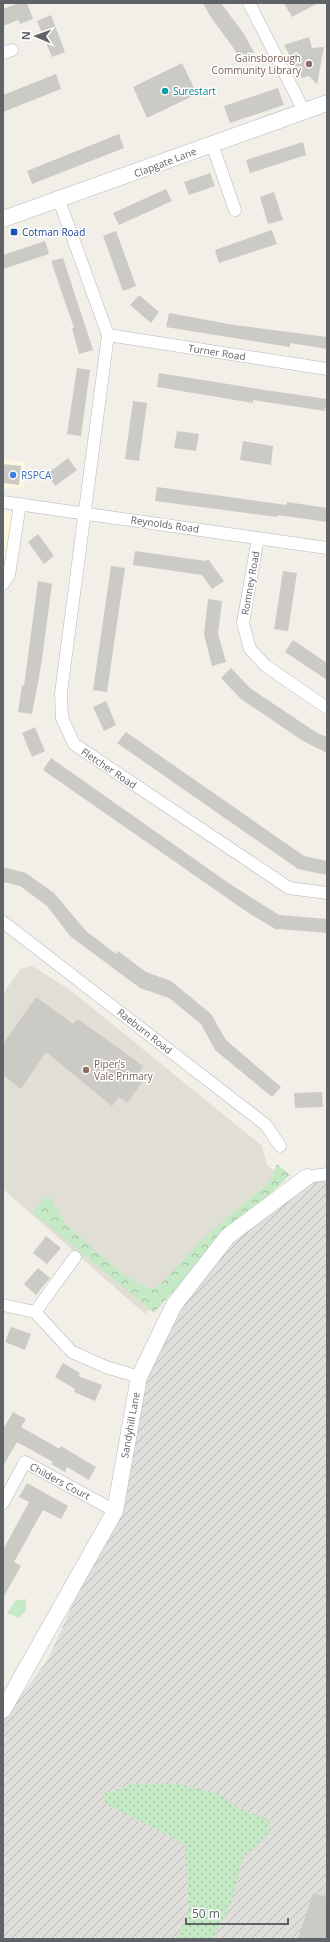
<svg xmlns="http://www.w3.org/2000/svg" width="330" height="1942" font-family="'Open Sans',sans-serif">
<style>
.commercial{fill:#fef7e0}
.industrial{fill:url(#industrial-furrows)}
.education{fill:#e1ded6}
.grass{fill:url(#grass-dots)}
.forest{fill:url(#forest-crowns)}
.green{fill:#c5e8c5}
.building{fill:#cccac5}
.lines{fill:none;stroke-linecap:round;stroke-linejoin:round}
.street-casing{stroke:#b5b8bc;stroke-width:13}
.secondary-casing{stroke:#b6babf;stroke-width:17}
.street{stroke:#fff;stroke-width:12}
.secondary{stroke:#fff;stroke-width:16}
.education-dot{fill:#8d6e63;stroke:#fff;stroke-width:1.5}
.culture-dot{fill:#0f9aa8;stroke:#fff;stroke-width:1.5}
.transit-dot{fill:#1a4fb4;stroke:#fff;stroke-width:1.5}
.shop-dot{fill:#3f7fe0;stroke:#fff;stroke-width:1.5}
.labels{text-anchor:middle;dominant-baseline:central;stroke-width:3;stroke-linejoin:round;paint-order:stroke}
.education-label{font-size:10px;fill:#785e54;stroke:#fff;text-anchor:end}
.culture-label{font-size:10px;fill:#0d838f;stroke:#fff;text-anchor:start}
.street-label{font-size:10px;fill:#5f6368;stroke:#fff}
.transit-label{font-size:10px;fill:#164399;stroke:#fff;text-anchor:start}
.shop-label{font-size:10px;fill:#366cbe;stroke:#fff;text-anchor:start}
</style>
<defs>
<pattern id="industrial-furrows" width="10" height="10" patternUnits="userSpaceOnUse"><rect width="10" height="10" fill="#e0deda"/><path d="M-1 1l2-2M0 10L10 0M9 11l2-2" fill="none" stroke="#b9b8b5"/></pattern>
<pattern id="grass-dots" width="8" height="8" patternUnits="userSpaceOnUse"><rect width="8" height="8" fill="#c5e8c5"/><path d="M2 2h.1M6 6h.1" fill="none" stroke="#a3c0a4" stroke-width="1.8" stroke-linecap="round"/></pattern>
<pattern id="forest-crowns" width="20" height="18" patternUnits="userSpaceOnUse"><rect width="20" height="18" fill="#c5e8c5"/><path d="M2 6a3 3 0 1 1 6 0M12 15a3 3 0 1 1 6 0" fill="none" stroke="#a3c0a4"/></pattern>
</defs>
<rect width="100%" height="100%" fill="#f1efe8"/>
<path class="commercial" d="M3,460l23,2 -3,27 -20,-2z
M3,512l10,1 -9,61h-1z"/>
<path class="industrial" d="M327,1174v765h-324v-218l45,-62 67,-148 24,-134 35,-72 54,-69 79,-59z"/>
<path class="education" d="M32,966l37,23 193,157 5,19 16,13 -138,136 -142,-125v-195l17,-25z"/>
<path class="grass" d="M134,1784h43l43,10 17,14 33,12 -1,13 -26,25 -13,49 -17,32h-37l13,-27 -4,-68 -79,-40 -3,-10z"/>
<path class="forest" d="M277,1164l13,11 -86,82 -50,56 -122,-101 15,-16c9,6 11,19 19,28 21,18 61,59 87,65l10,-7 39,-43 67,-57z"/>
<path class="green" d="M26,1599v11l-7,8 -12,-5 8,-12z"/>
<path class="building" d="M19,3h8l6,16 -13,5 -2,-4 -15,6v-17z
M203,3h18l23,31 10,18 -14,7 -8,-13 -22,-30z
M284,3h34l-26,14z
M51,15l14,37 -13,5 -15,-36z
M309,37l3,11 12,-1 -7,37 -8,-8 -7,2 -18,-33z
M182,63l15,31 -50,24 -14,-31z
M56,74l5,15 -58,23v-17z
M278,88l6,17 -54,18 -6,-17z
M119,134l5,14 -92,36 -5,-13z
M303,142l3,13 -56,18 -4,-13z
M210,173l5,13 -26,9 -5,-13z
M166,189l6,12 -53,24 -6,-12z
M274,192l9,28 -15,4 -8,-27z
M272,230l5,14 -58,19 -4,-13z
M116,231l20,55 -13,5 -20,-55z
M45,241l4,13 -46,15v-14z
M63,258l30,92 -14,4 -7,-26h2l-23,-67z
M139,295l20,17 -8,11 -21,-18z
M169,313l65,12 93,12v12l-37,-6v4l-124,-20z
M77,368l13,2 -9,66 -14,-2z
M159,373l106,17 62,9 -2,12 -72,-11v3l-96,-16z
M133,401l14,2 -8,58 -14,-2z
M177,431l22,3 -3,17 -22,-3z
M243,441l30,5 -2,19 -31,-5z
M68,458l9,12 -22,16 -8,-12z
M3,464l18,2 -2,19 -16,-2z
M157,487l130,18v-3l40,6v14l-49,-7v2l-123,-16z
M38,534l16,22 -10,8 -16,-22z
M135,551l71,10 2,-2 16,22 -12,8 -10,-14 -69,-10z
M111,566l14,2 -18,124 -14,-2z
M283,571l14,2 -9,58 -14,-2z
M38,581l14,3 -11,82 -9,48 -14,-2 4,-27 2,1z
M208,599l14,2 -4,33 8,28 -14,4 -8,-32z
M293,640l34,23v17l-42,-28z
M231,668l19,20 67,45 10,4v16l-24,-12 -62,-42 -20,-21z
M106,701l10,24 -12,6 -11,-24z
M35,727l10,24 -13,6 -10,-24z
M126,732l178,124 23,5v14l-29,-6 -181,-126z
M51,758l179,126 49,31 48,4v14l-49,-4 -1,1 -27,-16 -207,-144z
M3,867l23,6 28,20 32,38 30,23 2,-3 28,21 25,9 40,33 15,26 55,47 -9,10 -57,-47 -14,-26 -32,-26 -29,-10 -70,-52 -23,-30 -27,-20 -17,-4z
M36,997l37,27 5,-5 65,47 -4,7 6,5 -18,25 -8,-6 -7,9 -66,-54 -25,37 -18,-14v-31z
M322,1092l1,15 -28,1 -1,-15z
M46,1236l15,12 -14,16 -14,-11z
M38,1268l12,10 -14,17 -12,-11z
M11,1327l20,7 -6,16 -20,-8z
M63,1363l17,10 -2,3 24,9 -7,16 -21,-9 1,-3 -20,-12z
M13,1412l13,7 -5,8 39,22 1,-3 35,21 -7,13 -22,-13 -2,5 -14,-8 2,-2 -36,-20 -14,24v-37z
M27,1483l41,23 -7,13 -18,-9 -29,52 7,4 -18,32v-48l26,-48 -10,-5z
M313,1893l14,4v42h-29z"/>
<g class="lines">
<g class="street-casing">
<path id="street" d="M249,3l55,108
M3,53l9,-3
M212,144l23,66
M59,200l49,135 -47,358 1,25 12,26 215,144 38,5
M108,335l219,34
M3,502l324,46
M258,538l-15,85 7,26 16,17 61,42
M3,584l6,-9 11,-71
M3,922l263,203 14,21
M307,1177l20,-3
M3,1305l32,7 37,40 34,15 33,10
M35,1312l40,-55
M3,1503l22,-41 90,49"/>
</g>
<g class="secondary-casing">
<path id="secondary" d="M3,219l324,-116
M3,1710l112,-199 24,-134 35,-72 54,-69 79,-59"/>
</g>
<use href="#street" class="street"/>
<use href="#secondary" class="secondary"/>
</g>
<g class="education-dot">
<circle cx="309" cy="64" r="4"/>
<circle cx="86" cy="1070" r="4"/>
</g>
<circle class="culture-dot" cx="165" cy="91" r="4"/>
<rect class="transit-dot" x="10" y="228" width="8" height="8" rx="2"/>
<circle class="shop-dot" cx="13" cy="475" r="4"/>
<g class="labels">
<g class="education-label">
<text x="301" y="58">Gainsborough<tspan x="301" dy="12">Community Library</tspan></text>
<text x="94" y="1064" text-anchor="start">Piper's<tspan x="94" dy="12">Vale Primary</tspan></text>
</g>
<g class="culture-label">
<text x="173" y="91">Surestart</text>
</g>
<g class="street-label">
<text transform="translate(165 162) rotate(-21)">Clapgate Lane</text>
<text transform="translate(217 352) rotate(9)">Turner Road</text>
<text transform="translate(165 524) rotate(8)">Reynolds Road</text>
<text transform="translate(250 583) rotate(-80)">Romney Road</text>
<text transform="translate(109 768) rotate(34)">Fletcher Road</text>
<text transform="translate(145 1031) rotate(38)">Raeburn Road</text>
<text transform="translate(130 1425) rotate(-80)">Sandyhill Lane</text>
<text transform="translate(60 1481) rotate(28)">Childers Court</text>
</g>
<g class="transit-label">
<text x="22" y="232">Cotman Road</text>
</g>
<g class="shop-label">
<text x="21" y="475">RSPCA</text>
</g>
</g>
<rect width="330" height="1942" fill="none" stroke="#5f6368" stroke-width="8"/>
<g transform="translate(36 36) rotate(272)" stroke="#ffffff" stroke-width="3" paint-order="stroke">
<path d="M0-3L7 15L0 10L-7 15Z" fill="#5f6368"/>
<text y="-6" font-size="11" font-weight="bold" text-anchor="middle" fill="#5f6368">N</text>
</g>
<path d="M186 1918v6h102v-6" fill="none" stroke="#5f6368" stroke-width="2"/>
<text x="192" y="1918" font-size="12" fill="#5f6368" stroke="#ffffff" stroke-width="3" paint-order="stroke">50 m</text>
</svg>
